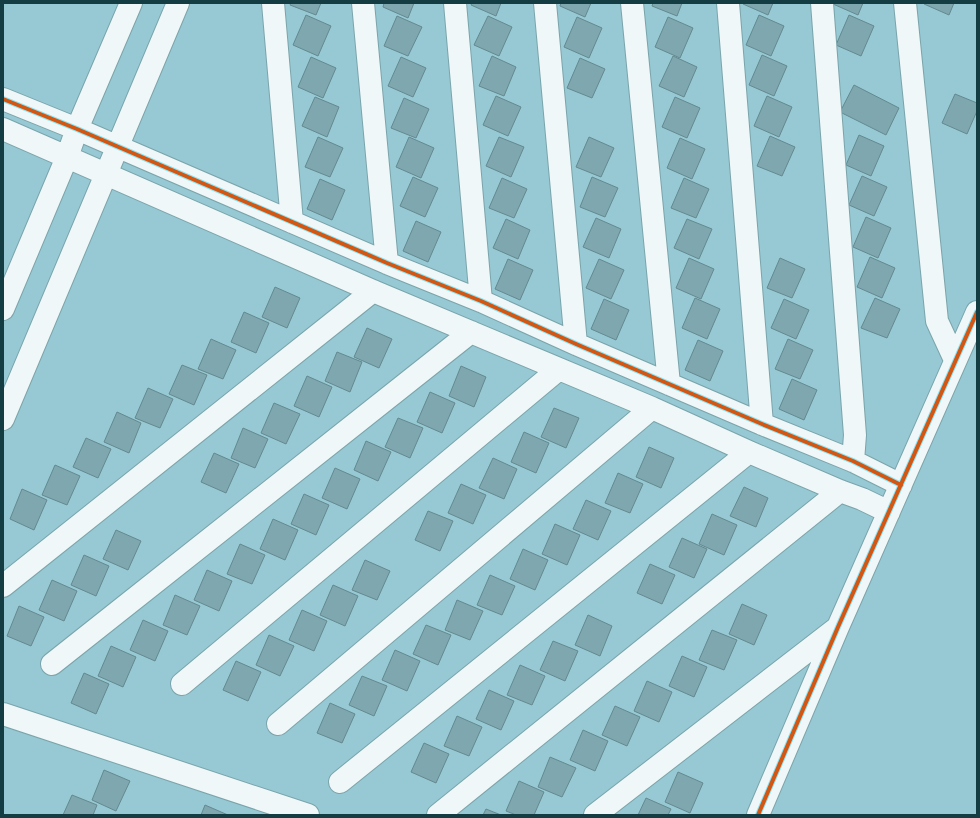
<svg xmlns="http://www.w3.org/2000/svg" width="980" height="818" font-family="'Roboto Condensed',sans-serif">
<style>
.building{fill:#7ea7af;stroke:#648990}
.lines{fill:none;stroke-linecap:round;stroke-linejoin:round}
.minor-casing{stroke:#7aa4ab;stroke-width:24}
.minor{stroke:#eff7f8;stroke-width:22}
.cycleway-casing{stroke:#8ae7f9;stroke-width:6}
.cycleway{stroke:#d35612;stroke-width:4}
</style>
<rect width="100%" height="100%" fill="#96c9d3"/>
<path class="building" d="M291,3h30l-5,12 -26,-10z
M384,3h30l-6,15 -25,-11z
M472,3h29l-5,13 -25,-11z
M561,3h30l-6,14 -25,-11z
M653,3h29l-5,13 -25,-10z
M743,3h30l-5,12 -25,-11z
M834,3h29l-5,12 -25,-11z
M925,3h29l-5,12 -25,-11z
M306,15l25,11 -13,30 -25,-11z
M759,15l25,11 -13,30 -25,-11z
M849,15l25,11 -13,30 -25,-11z
M397,16l25,11 -14,29 -24,-10z
M488,16l24,11 -13,29 -25,-11z
M577,17l25,11 -13,30 -25,-11z
M668,17l25,11 -13,30 -25,-11z
M762,55l25,11 -13,30 -25,-11z
M492,56l24,11 -12,29 -25,-10z
M673,56l24,11 -13,30 -25,-11z
M311,57l25,11 -13,30 -25,-11z
M401,57l25,11 -13,29 -25,-11z
M580,58l25,11 -13,29 -25,-10z
M854,85l45,23 -13,27 -46,-23z
M955,94l22,9v8l-10,23 -25,-11z
M496,96l25,11 -13,29 -25,-11z
M767,96l25,11 -13,30 -25,-11z
M315,97l24,10 -12,30 -25,-11z
M675,97l25,11 -13,30 -25,-11z
M404,98l25,11 -13,29 -25,-10z
M859,135l25,11 -13,30 -25,-11z
M770,136l25,11 -13,29 -25,-10z
M318,137l25,11 -13,29 -25,-10z
M409,137l25,11 -13,30 -25,-11z
M499,137l25,10 -13,30 -25,-11z
M589,137l25,11 -13,29 -25,-10z
M680,138l25,11 -13,30 -25,-11z
M862,176l25,11 -13,29 -25,-11z
M413,177l25,11 -13,29 -25,-11z
M592,177l26,11 -13,29 -25,-10z
M502,178l25,11 -13,29 -25,-10z
M684,178l25,11 -13,29 -25,-10z
M320,179l25,11 -13,30 -25,-11z
M866,217l25,11 -13,30 -25,-11z
M596,218l25,11 -12,29 -26,-11z
M506,219l24,11 -12,29 -25,-11z
M687,219l25,10 -13,30 -25,-11z
M416,221l25,11 -13,30 -25,-11z
M870,257l25,11 -13,30 -25,-11z
M689,258l25,11 -13,30 -25,-11z
M780,258l25,11 -13,29 -25,-10z
M508,259l25,11 -13,30 -25,-11z
M599,259l25,11 -13,29 -25,-11z
M275,287l25,11 -13,30 -25,-11z
M695,298l25,11 -13,30 -25,-11z
M875,298l25,11 -13,29 -26,-10z
M604,299l25,11 -13,30 -25,-11z
M784,299l25,11 -13,29 -25,-11z
M244,312l25,11 -13,30 -25,-11z
M367,328l25,11 -13,29 -25,-11z
M211,339l25,11 -13,29 -25,-10z
M788,339l25,11 -13,29 -25,-10z
M698,340l25,11 -13,30 -25,-11z
M337,352l25,10 -12,30 -25,-11z
M182,365l25,10 -13,30 -25,-11z
M461,366l25,11 -12,30 -25,-11z
M307,376l25,11 -13,30 -25,-11z
M792,379l25,11 -13,30 -25,-11z
M148,388l25,11 -13,29 -25,-10z
M430,392l25,11 -13,30 -25,-11z
M274,403l26,11 -14,30 -25,-11z
M554,408l25,10 -13,30 -25,-11z
M117,412l24,11 -12,30 -25,-11z
M398,418l25,10 -13,30 -25,-11z
M243,428l25,11 -13,29 -24,-10z
M524,432l25,11 -13,30 -25,-11z
M86,438l25,11 -13,29 -25,-11z
M366,441l25,11 -13,29 -24,-11z
M649,447l25,11 -13,30 -25,-11z
M214,453l25,11 -13,29 -25,-11z
M493,458l24,11 -13,30 -25,-11z
M55,465l25,11 -13,29 -25,-10z
M335,468l25,11 -13,30 -25,-11z
M618,473l25,11 -13,29 -25,-10z
M461,484l25,11 -13,29 -25,-11z
M744,487l24,11 -12,29 -26,-11z
M22,489l25,11 -13,30 -24,-11z
M304,494l25,11 -13,30 -25,-11z
M586,500l25,11 -13,29 -25,-11z
M428,511l25,10 -13,30 -25,-11z
M712,514l25,11 -13,30 -25,-11z
M273,519l25,11 -13,30 -25,-11z
M555,524l25,11 -13,30 -25,-11z
M116,530l25,11 -13,29 -25,-11z
M682,538l25,11 -13,29 -25,-11z
M240,544l25,11 -13,29 -25,-10z
M523,549l25,11 -13,30 -25,-11z
M84,555l25,11 -13,30 -25,-11z
M365,560l25,11 -13,29 -25,-10z
M650,564l25,11 -13,29 -25,-11z
M207,570l25,11 -13,30 -25,-11z
M490,575l25,11 -13,29 -25,-10z
M52,580l25,11 -13,30 -25,-11z
M333,585l25,11 -13,30 -25,-11z
M175,595l25,11 -13,29 -24,-10z
M457,600l26,11 -13,29 -25,-10z
M742,604l25,11 -13,30 -25,-11z
M19,606l25,11 -13,29 -24,-10z
M302,610l25,11 -13,30 -25,-11z
M588,615l24,11 -12,30 -25,-11z
M143,620l25,11 -13,30 -25,-11z
M426,625l25,10 -13,30 -25,-11z
M712,630l25,10 -13,30 -25,-10z
M269,635l25,11 -14,30 -24,-11z
M553,641l25,10 -13,30 -25,-11z
M111,646l25,11 -13,30 -25,-11z
M395,650l25,11 -13,30 -25,-11z
M682,656l25,11 -13,30 -25,-11z
M236,661l25,11 -13,29 -25,-11z
M520,665l25,11 -13,29 -25,-10z
M84,673l25,11 -13,30 -25,-11z
M362,676l25,10 -13,30 -25,-11z
M647,681l25,11 -13,30 -25,-11z
M489,690l25,11 -13,29 -25,-11z
M330,703l25,11 -13,29 -25,-10z
M615,706l25,11 -13,29 -25,-11z
M457,716l25,11 -13,29 -25,-10z
M583,730l25,11 -13,30 -25,-11z
M424,743l25,11 -13,29 -25,-11z
M550,757l26,11 -14,29 -24,-10z
M104,770l26,11 -14,30 -24,-11z
M678,772l25,11 -13,30 -25,-11z
M519,781l25,11 -10,23h-18l-10,-4z
M72,795l25,10 -4,10h-30z
M646,798l25,11 -3,6h-30z
M205,805l23,10h-27z
M486,809l15,6h-18z"/>
<g class="lines">
<g class="minor-casing">
<path id="minor" d="M273,3l19,219
M363,3l24,260
M455,3l26,298
M545,3l31,341
M632,3l37,381
M728,3l34,421
M822,3l33,432 -2,26
M905,3l32,318 18,39
M3,99l74,30 310,134 94,38 95,43 186,80 91,37 48,24
M3,129l370,162 279,117 97,44 91,39 22,8 27,13
M3,309l64,-152 10,-28 54,-126
M3,419l175,-416
M3,586l370,-295
M52,664l419,-332
M182,684l377,-315
M3,714l305,101
M278,724l374,-316
M340,782l409,-330
M438,815l402,-324
M595,815l242,-187
M758,815l80,-188 139,-315"/>
</g>
<use href="#minor" class="minor"/>
<g class="cycleway-casing">
<path id="cycleway" d="M3,99l74,30 310,134 94,38 95,43 186,80 91,37 48,24
M758,815l80,-188 139,-315"/>
</g>
<use href="#cycleway" class="cycleway"/>
</g>
<rect width="980" height="818" fill="none" stroke="#143c43" stroke-width="8"/>
</svg>
